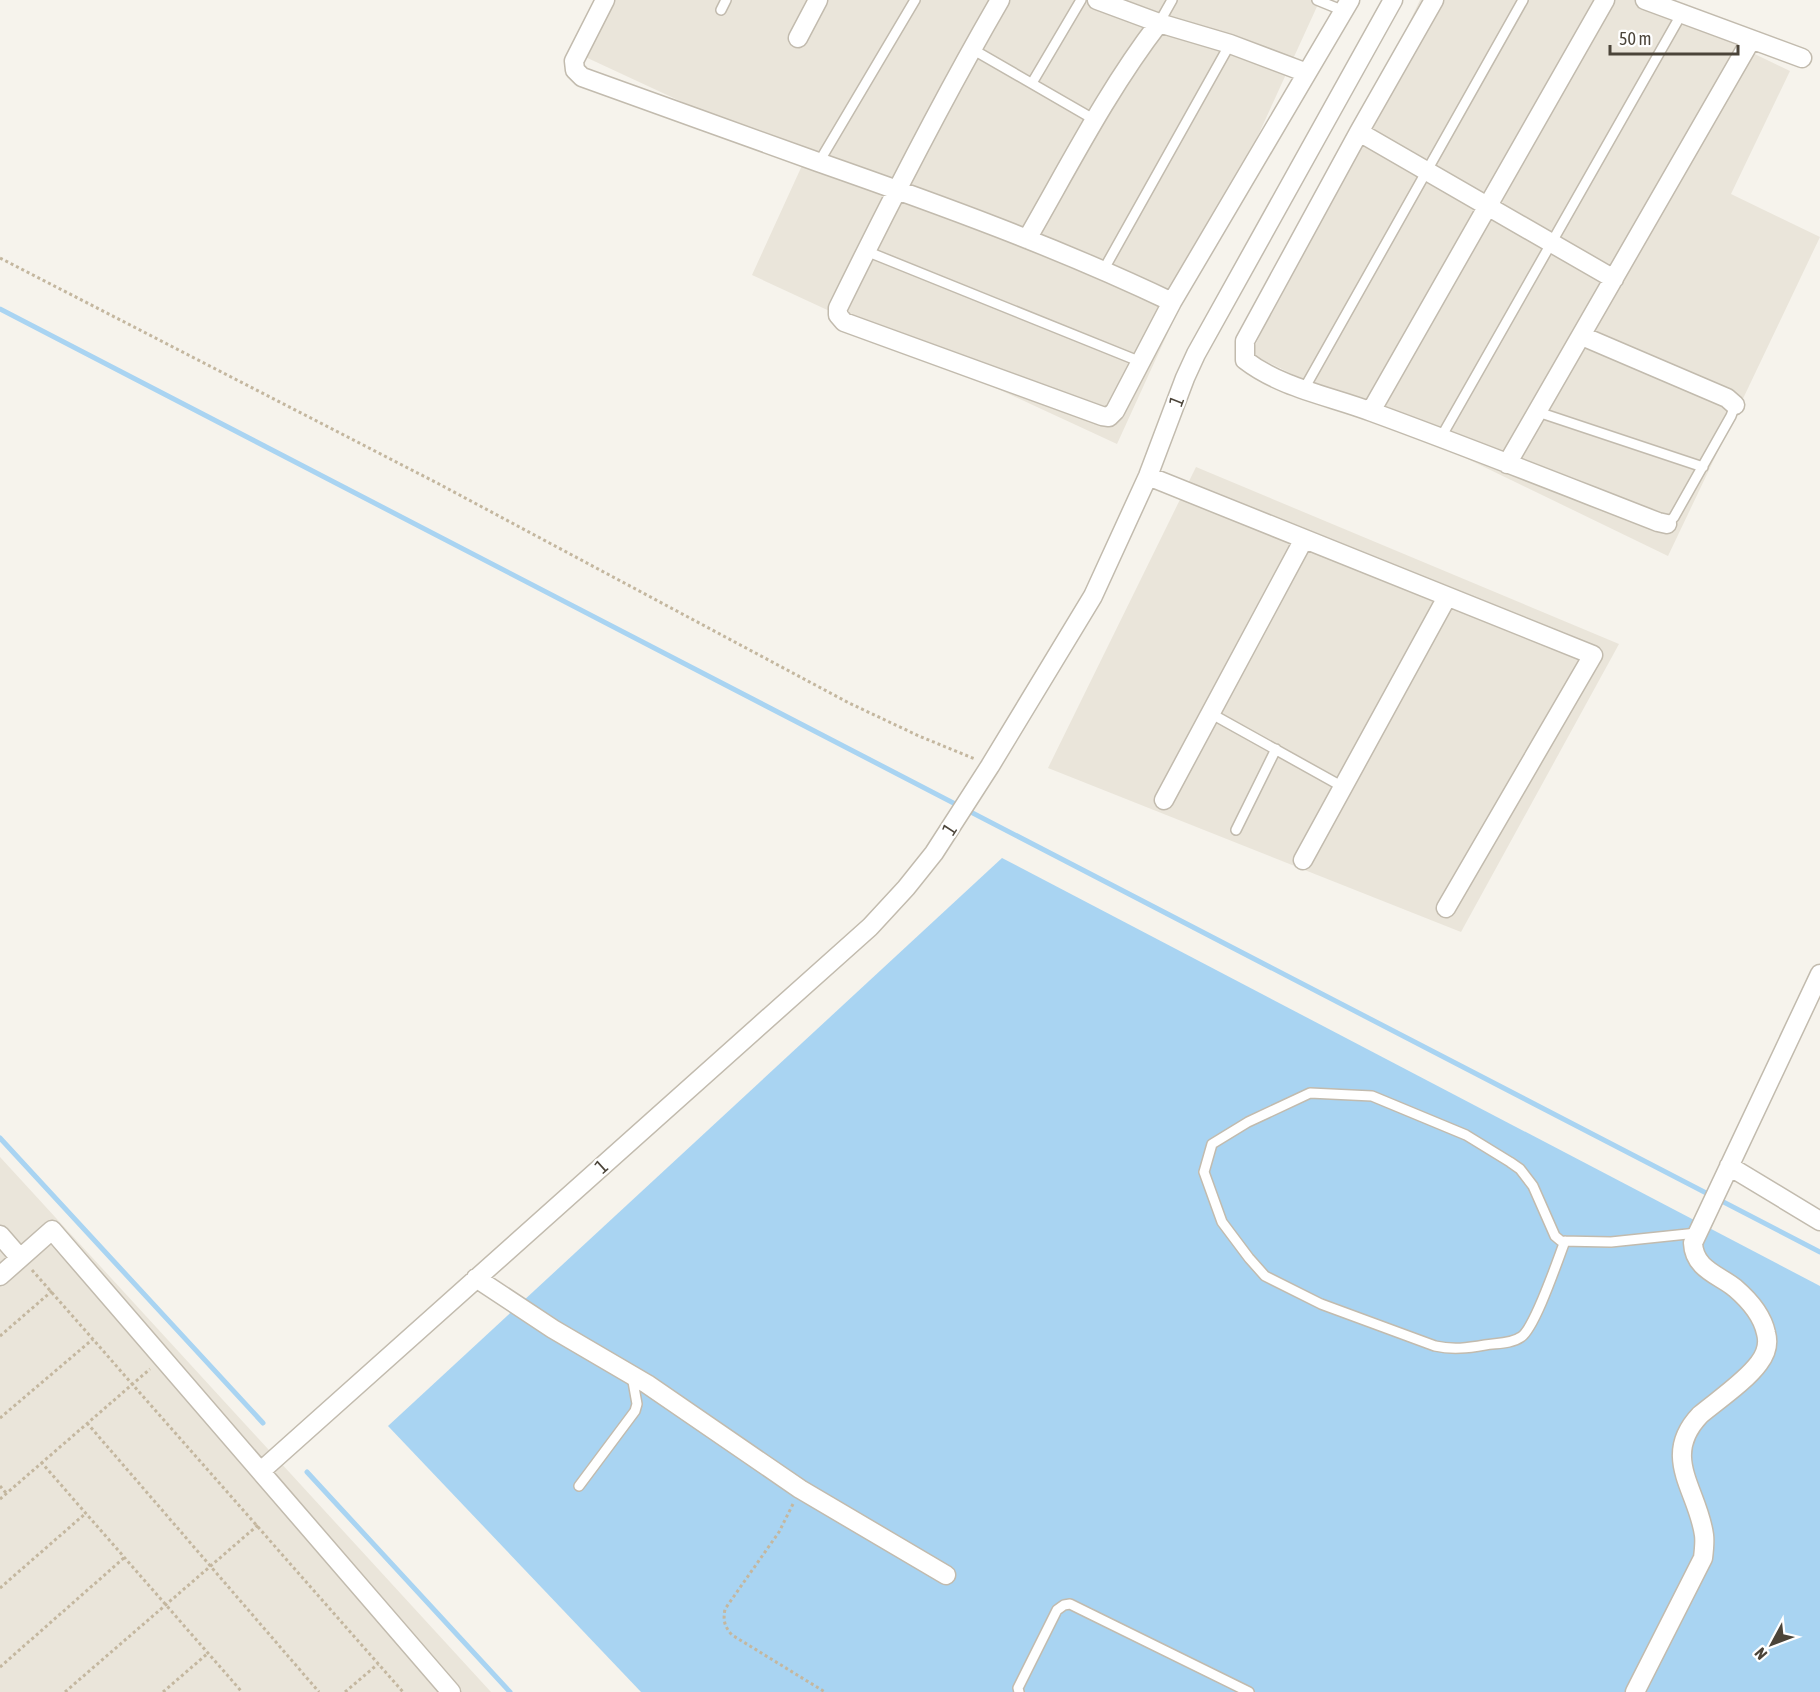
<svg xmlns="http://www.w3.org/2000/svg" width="1820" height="1692" font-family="'Asap Condensed',sans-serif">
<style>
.residential{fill:#eae5da}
.water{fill:#a9d4f2}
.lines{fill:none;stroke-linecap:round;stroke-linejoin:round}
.stream{stroke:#a9d4f2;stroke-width:5}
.service-casing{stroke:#c2bbae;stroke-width:12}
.minor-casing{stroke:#c2bbae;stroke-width:21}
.path{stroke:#c4b79f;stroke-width:3;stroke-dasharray:3 3;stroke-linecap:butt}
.service{stroke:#fff;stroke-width:9}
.minor{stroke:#fff;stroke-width:18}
.labels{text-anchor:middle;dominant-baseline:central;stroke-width:4.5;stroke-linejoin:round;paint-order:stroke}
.street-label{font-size:20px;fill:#4b4439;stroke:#fff}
</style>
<rect width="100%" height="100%" fill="#f6f3ec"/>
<path class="residential" d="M606,0h714l-203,444 -365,-169 53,-116 -224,-104z
M1420,0h223l147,71 -59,123 89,43 -152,319 -417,-202z
M1196,467l423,177 -158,288 -413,-164z
M0,1157l491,535h-491z"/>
<path class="water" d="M1002,858l818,428v406h-1179l-253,-266z"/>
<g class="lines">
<path class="stream" d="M0,309l1820,943
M0,1138l263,285
M307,1472l203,220"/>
<g class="service-casing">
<path id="service" d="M1317,0l27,11
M721,10l5,-10
M1159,23l13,-23
M972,49l123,71
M1032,83l49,-83
M819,162l96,-162
M866,251l275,111
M1104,269l126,-225
M1304,389l219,-389
M1538,412l165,55
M1440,439l242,-426
M1667,524l7,-7 57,-101 4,-11
M1210,713l133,74
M1236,830l40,-81
M1565,1241c-7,18 -30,87 -44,96 -10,7 -24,6 -36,8 -17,3 -32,5 -50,1l-114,-42 -56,-28 -16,-18 -27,-36 -18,-50 8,-28 36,-22 62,-29 62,3 94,39 44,27 10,7 13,17 22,50 6,5 50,1 86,-9
M579,1486l56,-75 2,-7 -5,-28
M1019,1692l-1,-4 39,-78 7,-5 6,-1 179,88"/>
</g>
<g class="minor-casing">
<path id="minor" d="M605,0l-31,61 1,9 7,7c79,28 157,57 236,85 120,42 239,85 354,140
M1000,0c-58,100 -111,204 -162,308v7l6,7 258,94 7,1 6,-6 57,-109 178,-302
M1097,0l62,23 71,21 77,29
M1434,0l-75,132 -114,209v19c36,28 85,36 127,52 96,35 191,73 286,110l9,2
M1645,0l157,58
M798,38l20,-38
M1359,132l255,147
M1027,239c42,-73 81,-150 132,-216
M1582,336l145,62 8,7
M1371,411l234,-411
M1507,464l244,-424
M1148,476l445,179 -147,253
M1164,800l140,-261
M1303,860l144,-263
M1729,1166l91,55
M0,1235l20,23
M0,1276l52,-46 399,462
M476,1278l77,51 94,55 153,105 146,86
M261,1471l609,-544 36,-39 28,-35 56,-87 103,-170 55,-120 37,-98 11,-24 197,-354
M1635,1692l68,-134c1,-8 2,-16 1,-23 -6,-45 -44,-78 -4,-120 18,-15 46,-34 59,-52 7,-9 10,-19 7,-30 -4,-19 -17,-33 -31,-45 -16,-13 -41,-19 -42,-45l127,-269"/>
</g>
<path class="path" d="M0,258l439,226 410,219 70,33 56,23
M32,1270l371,422
M0,1336l52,-45
M0,1418l93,-79
M87,1423l232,269
M41,1462l201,230
M0,1486l6,7
M0,1499l150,-130
M793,1504l-14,28 -54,77c-2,11 -1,17 7,26l93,57
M0,1588l86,-75
M0,1667l125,-110
M65,1692l193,-167
M163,1692l44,-38
M345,1692l33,-28"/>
<use href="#service" class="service"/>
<use href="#minor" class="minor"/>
</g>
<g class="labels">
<g class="street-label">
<text transform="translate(1176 401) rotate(-69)">1</text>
<text transform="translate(949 829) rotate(-57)">1</text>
<text transform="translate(601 1166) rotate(-42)">1</text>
</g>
</g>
<g transform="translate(1772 1644) rotate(229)" stroke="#ffffff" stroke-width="4.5" paint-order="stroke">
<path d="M0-4.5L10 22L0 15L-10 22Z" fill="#4b4439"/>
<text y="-9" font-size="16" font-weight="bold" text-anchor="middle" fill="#4b4439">N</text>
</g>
<path d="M1610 45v9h128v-9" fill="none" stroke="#4b4439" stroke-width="3"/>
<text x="1619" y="45" font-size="18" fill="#4b4439" stroke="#ffffff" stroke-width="4.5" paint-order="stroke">50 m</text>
</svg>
